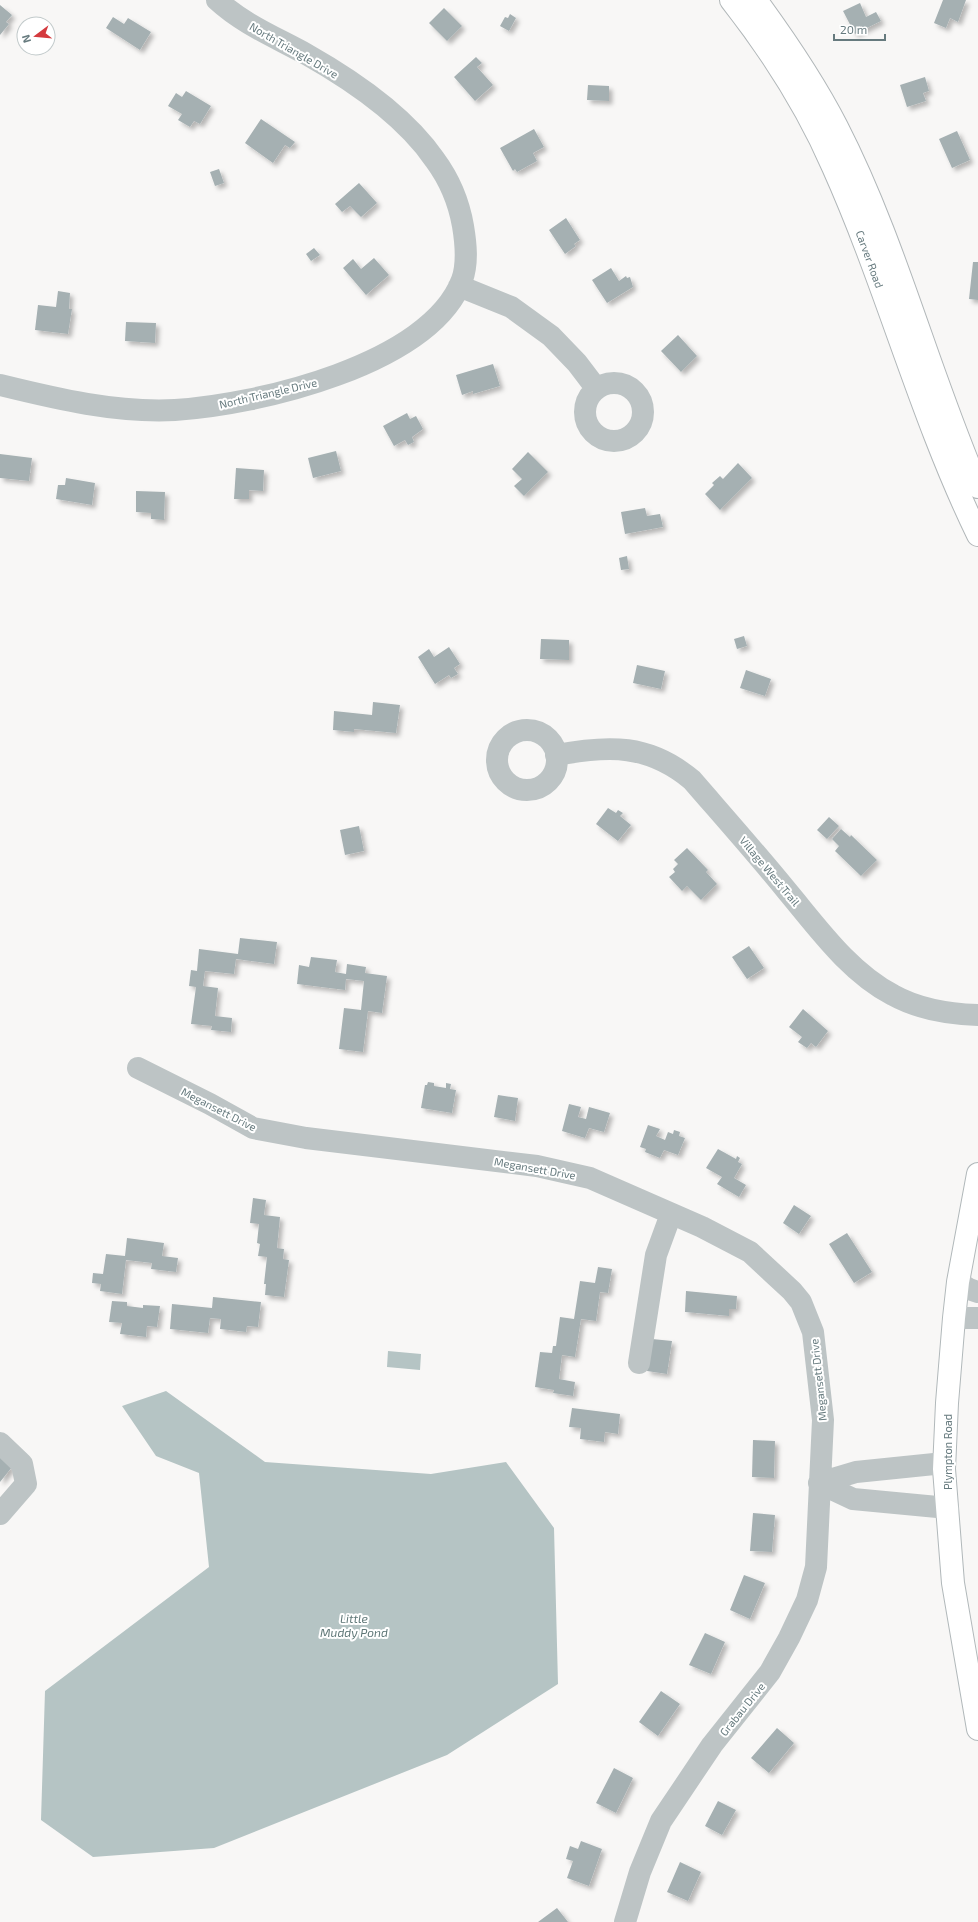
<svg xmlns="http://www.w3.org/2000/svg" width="978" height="1922" font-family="'Exo 2',sans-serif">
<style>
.water{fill:#b5c4c4}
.building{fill:#a5b0b2;filter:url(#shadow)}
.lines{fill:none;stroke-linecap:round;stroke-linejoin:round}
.major-casing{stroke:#b1b8ba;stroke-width:24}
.highway-casing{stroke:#b1b7b9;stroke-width:24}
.minor{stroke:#bdc4c5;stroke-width:22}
.major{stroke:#fff;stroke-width:22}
.highway{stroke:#fff;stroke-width:22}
.labels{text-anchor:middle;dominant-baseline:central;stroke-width:4;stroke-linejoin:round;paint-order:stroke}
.street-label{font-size:11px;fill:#667a7e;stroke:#fff}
.water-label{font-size:12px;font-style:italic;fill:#607878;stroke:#fff}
</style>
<defs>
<filter id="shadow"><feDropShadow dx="3.5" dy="3.5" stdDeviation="2" flood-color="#0004"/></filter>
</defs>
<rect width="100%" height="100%" fill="#f8f7f6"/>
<path class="water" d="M388,1351l33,3 -1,16 -33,-3z
M166,1391l99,71 166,12 75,-12 48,66 4,156 -111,71 -233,93 -121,9 -52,-37 4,-129 164,-124 -10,-94 -43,-17 -34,-50z"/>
<path class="building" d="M943,0h23l-8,22 -8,-4 -4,10 -12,-5z
M860,3l6,14 10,-5 5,9 -26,13 -12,-23z
M0,5l12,10 -6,7 3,2 -9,11z
M444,8l18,18 -15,15 -18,-18z
M510,14l6,4 -7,13 -9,-5 5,-9 3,1z
M113,17l11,7 4,-6 23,14 -11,18 -34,-22z
M476,57l6,6 -5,4 16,18 -18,16 -21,-24z
M925,77l4,14 -6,2 3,8 -19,6 -7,-22z
M588,85l21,1v15l-22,-1z
M186,91l25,15 -11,18 -6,-3 -4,6 -12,-7 4,-6 -14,-8 8,-13 6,4z
M261,119l34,23 -5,6 -5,-3 -12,18 -28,-20z
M534,129l10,18 -11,6 4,8 -20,11 -2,-3 -2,2 -13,-23z
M957,131l13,29 -18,8 -13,-29z
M219,169l5,14 -9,3 -5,-14z
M359,183l18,20 -16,14 -11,-11 -8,6 -7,-8z
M566,218l14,22 -6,4 2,2 -11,8 -16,-24z
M314,248l6,7 -9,6 -5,-7z
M374,258l15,17 -23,20 -23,-27 10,-9 8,10z
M973,262h5v38l-9,-1z
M611,268l8,13 7,-5 1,2 3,-1 3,10 -26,16 -15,-23z
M58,291l12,2 -1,16h3l-4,25 -33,-4 3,-25 18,2z
M126,322l30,1 -1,20 -30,-2z
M678,335l19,21 -16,16 -20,-21z
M493,364l7,22 -27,8v-3l-11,4 -6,-20z
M407,413l3,6 6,-3 7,13 -11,8 2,5 -6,3 -3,-5 -11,6 -11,-20z
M336,451l5,20 -28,7 -5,-20z
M528,452l20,20 -24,24 -10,-10 8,-7 -10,-10z
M0,454l32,4 -3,23 -29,-3z
M738,463l14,15 -32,32 -15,-16 9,-9 -2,-2 8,-7 3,3z
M236,468l28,2 -1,21 -14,-1v9h-15z
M66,478l29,5 -3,22 -36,-6 2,-14h7z
M136,491l29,1 -1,28 -13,-1v-6l-15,-1z
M645,508l2,8 13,-2 3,13 -38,7 -4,-22z
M627,556l2,13 -8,1 -2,-12z
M744,636l3,10 -10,3 -3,-10z
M541,639l28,1v20l-29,-1z
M449,647l11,17 -6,4 4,6 -7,4 -2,-3 -14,9 -17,-27 11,-8 5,8z
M637,665l28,6 -4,18 -28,-6z
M746,670l25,9 -6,17 -25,-8z
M373,702l27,3 -4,28 -42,-4v3l-21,-2 1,-19 38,4z
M608,808l8,5 2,-3 5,3 -3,3 11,9 -13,16 -22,-17z
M829,817l10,9 -12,13 -10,-9z
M359,826l5,25 -19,4 -5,-25z
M841,829l9,8 1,-2 26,25 -16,16 -26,-25 4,-5 -7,-7z
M687,848l21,22 -2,2 11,12 -16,16 -14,-14 -5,5 -13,-14 6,-5 -2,-3 5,-5 -4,-4z
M240,938l37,4 -3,22 -38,-5 -2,15 -29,-3 -2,15 15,2 -3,28 17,2 -1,14 -20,-2 1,-4 -21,-2 5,-37 -7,-1 2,-16 6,1 2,-22 39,5z
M749,946l15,22 -17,11 -15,-22z
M311,957l26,3 -2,12 11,2 1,-10 19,3 -1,6 22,3 -5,37 -14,-2 -5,41 -24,-3 5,-41 17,2 3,-29 -18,-2 -1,11 -48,-6 2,-19 10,2z
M803,1009l25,22 -12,16 -5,-4 -4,5 -9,-6 4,-5 -13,-10z
M428,1082l6,1v3l12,2v-5l5,1 -1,5 6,1 -4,23 -31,-5 4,-23h2z
M498,1095l20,3 -3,23 -21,-4z
M569,1104l12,3 -3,10 8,2 3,-12 21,6 -6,19 -15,-4 -4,10 -23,-7z
M648,1125l12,4 -4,7 9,4 3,-8 5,2 1,-4 6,2 -1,4 6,2 -7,17 -14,-5 -4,8 -15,-6 1,-3 -6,-2z
M718,1149l18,10 1,-3 3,2 -2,4 4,2 -8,14 12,7 -7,12 -22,-13 5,-7 -16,-9z
M253,1198l13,2 -2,15 16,2 -3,31 7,1 -1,10 6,1 -5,37 -19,-2 1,-11h-2l3,-27 -9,-1 2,-12 -3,-1 2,-19 -9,-1z
M794,1205l17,11 -12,18 -16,-11z
M847,1233l25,39 -18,11 -25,-39z
M127,1238l37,5 -2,13 16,2 -2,14 -25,-3 1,-6 -26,-3 -4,34 -22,-3 1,-7 -9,-1 1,-10 10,1 3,-20 19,2z
M598,1267l14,2 -4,24 -8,-1 -4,29 -15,-2 -6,38 -13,-2 -3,24 16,3 -2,14 -20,-3 1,-3 -19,-3 5,-35 12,1 1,-7h3l4,-29 14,2 6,-38 15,2z
M686,1291l51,5 -1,13h-7v7l-44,-4z
M213,1297l48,5 -3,25 -11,-1 -1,6 -26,-3 1,-10 -11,-1 -2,15 -38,-4 2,-25 40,4z
M112,1301l15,1v4l16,2v-3l17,1 -3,21 -10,-1 -1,11 -26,-3 2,-11 -13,-1z
M652,1339l20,2 -5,33 -20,-3z
M572,1408l48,6 -2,20 -13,-2 -1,10 -24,-3 1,-11 -12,-1z
M753,1440l22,1 -1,37 -22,-1z
M0,1457l12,10 -12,15z
M753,1513l22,2 -3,37 -22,-1z
M744,1575l21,8 -15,36 -20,-9z
M705,1633l20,9 -14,32 -22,-9z
M661,1691l19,13 -22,32 -19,-14z
M777,1728l17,15 -25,30 -18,-15z
M614,1768l19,10 -17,35 -20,-10z
M718,1801l18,9 -14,25 -17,-9z
M581,1841l21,8 -13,37 -22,-8 6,-17 -7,-2 4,-13 8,3z
M680,1862l21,10 -13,29 -21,-9z
M557,1908l11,14h-30z"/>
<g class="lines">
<g class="major-casing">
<path id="major" d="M978,1174l-20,108 -4,36 -7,85 -3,66 9,114 25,146"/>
</g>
<g class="highway-casing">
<path id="highway" d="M731,0c40,51 76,107 102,167 54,120 87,249 145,368
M756,0c30,41 58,82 81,127 59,115 90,242 141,360"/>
</g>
<path class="minor" d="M459,286l52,21 40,29 26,27 19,25
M585 412a29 29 0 1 1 58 0a29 29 0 1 1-58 0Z
M0,385c57,14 116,28 175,25 81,-5 255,-45 287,-130 6,-17 4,-36 1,-54 -4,-23 -14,-47 -28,-66 -30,-44 -83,-80 -129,-106 -31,-17 -63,-30 -89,-54
M497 760a30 30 0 1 1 60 0a30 30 0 1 1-60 0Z
M556,755c53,-10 93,-11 136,25 32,37 64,73 95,111 31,37 62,81 106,104 25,14 57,19 85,20
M138,1068l72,36 43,24 53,10 231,28 53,12 112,49 48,25 42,39 9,11 12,30 10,88 -7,147 -9,33 -18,38 -19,34 -58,73 -51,76 -21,51 -15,50
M958,1282l11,7 9,3
M954,1318h24
M639,1363l17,-108 15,-41
M0,1443l22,21 4,20 -26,30
M819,1483l34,16 95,9
M819,1483l37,-11 88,-9"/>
<use href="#major" class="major"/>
<use href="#highway" class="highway"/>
</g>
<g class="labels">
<g class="street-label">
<text transform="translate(294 50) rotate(30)">North Triangle Drive</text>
<text transform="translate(870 259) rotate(70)">Carver Road</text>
<text transform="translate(268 393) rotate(-13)">North Triangle Drive</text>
<text transform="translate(770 871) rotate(50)">Village West Trail</text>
<text transform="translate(219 1109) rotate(27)">Megansett Drive</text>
<text transform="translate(535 1168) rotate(10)">Megansett Drive</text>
<text transform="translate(818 1380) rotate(-96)">Megansett Drive</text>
<text transform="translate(947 1452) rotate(-90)">Plympton Road</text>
<text transform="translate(742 1709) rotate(-51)">Grabau Drive</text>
</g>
<g class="water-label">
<text x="354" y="1618">Little<tspan x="354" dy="14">Muddy Pond</tspan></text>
</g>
</g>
<g transform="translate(36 36) rotate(254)"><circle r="19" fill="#ffffff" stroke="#c2cacb"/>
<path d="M0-3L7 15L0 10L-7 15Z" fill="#d43a3e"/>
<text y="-6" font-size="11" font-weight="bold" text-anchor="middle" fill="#667a7e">N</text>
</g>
<path d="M834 34v6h51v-6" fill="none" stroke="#667a7e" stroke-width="2"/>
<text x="840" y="34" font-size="12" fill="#667a7e" stroke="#ffffff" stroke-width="3" paint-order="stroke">20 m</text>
</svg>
